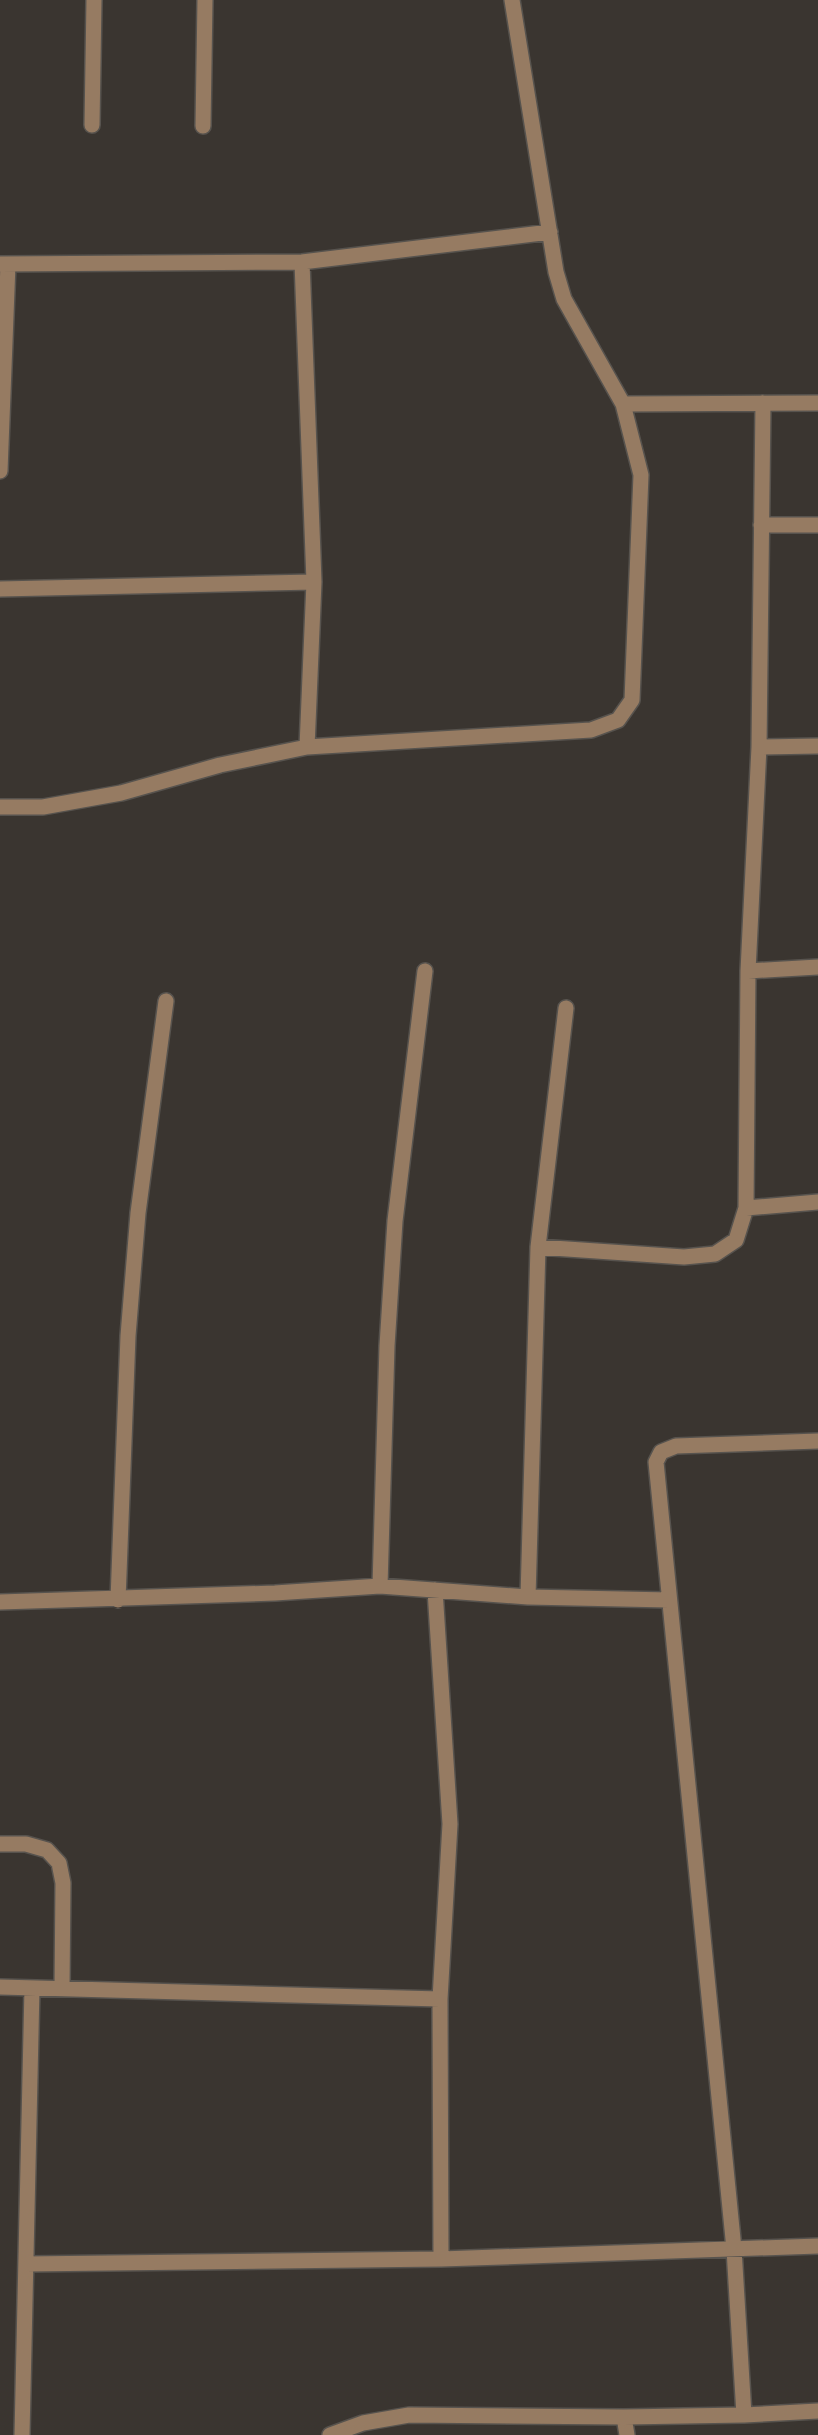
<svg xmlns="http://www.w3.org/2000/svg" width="818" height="2435" font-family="Overpass,sans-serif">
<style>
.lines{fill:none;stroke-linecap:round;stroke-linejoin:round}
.minor-casing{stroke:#57534e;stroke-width:18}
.minor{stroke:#967b62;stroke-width:15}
</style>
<rect width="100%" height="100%" fill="#3a3530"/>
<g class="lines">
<g class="minor-casing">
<path id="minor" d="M92,125l2,-125
M203,126l2,-126
M302,262l12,320 -7,165
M0,264l302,-2 248,-30
M623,404l195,-1
M0,471l8,-207
M761,525h57
M0,589l314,-7
M759,747l59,-1
M0,807h43l78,-14 99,-28 87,-18 284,-17 27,-10 14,-20 9,-225 -18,-71 -59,-105 -8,-27 -44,-272
M748,971l70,-4
M746,1208l72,-6
M538,1247l28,-239
M380,1586l7,-240 8,-125 30,-250
M528,1597l10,-350 146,10 31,-3 21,-14 10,-32 2,-237 11,-224 4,-344
M118,1600l10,-264 10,-123 28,-212
M0,1602l275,-9 105,-7 148,11 141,3
M0,1844h26l21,6 12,13 4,20 -1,105
M0,1987l440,12 10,-175 -15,-234
M440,1999l1,260 377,-13
M26,2264l415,-5
M744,2415l-10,-166 -78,-787 5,-10 15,-6 142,-5
M624,2417l3,18
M22,2435l10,-447
M330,2435l33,-12 46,-8 215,2 120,-2 74,-4"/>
</g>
<use href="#minor" class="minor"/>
</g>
</svg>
